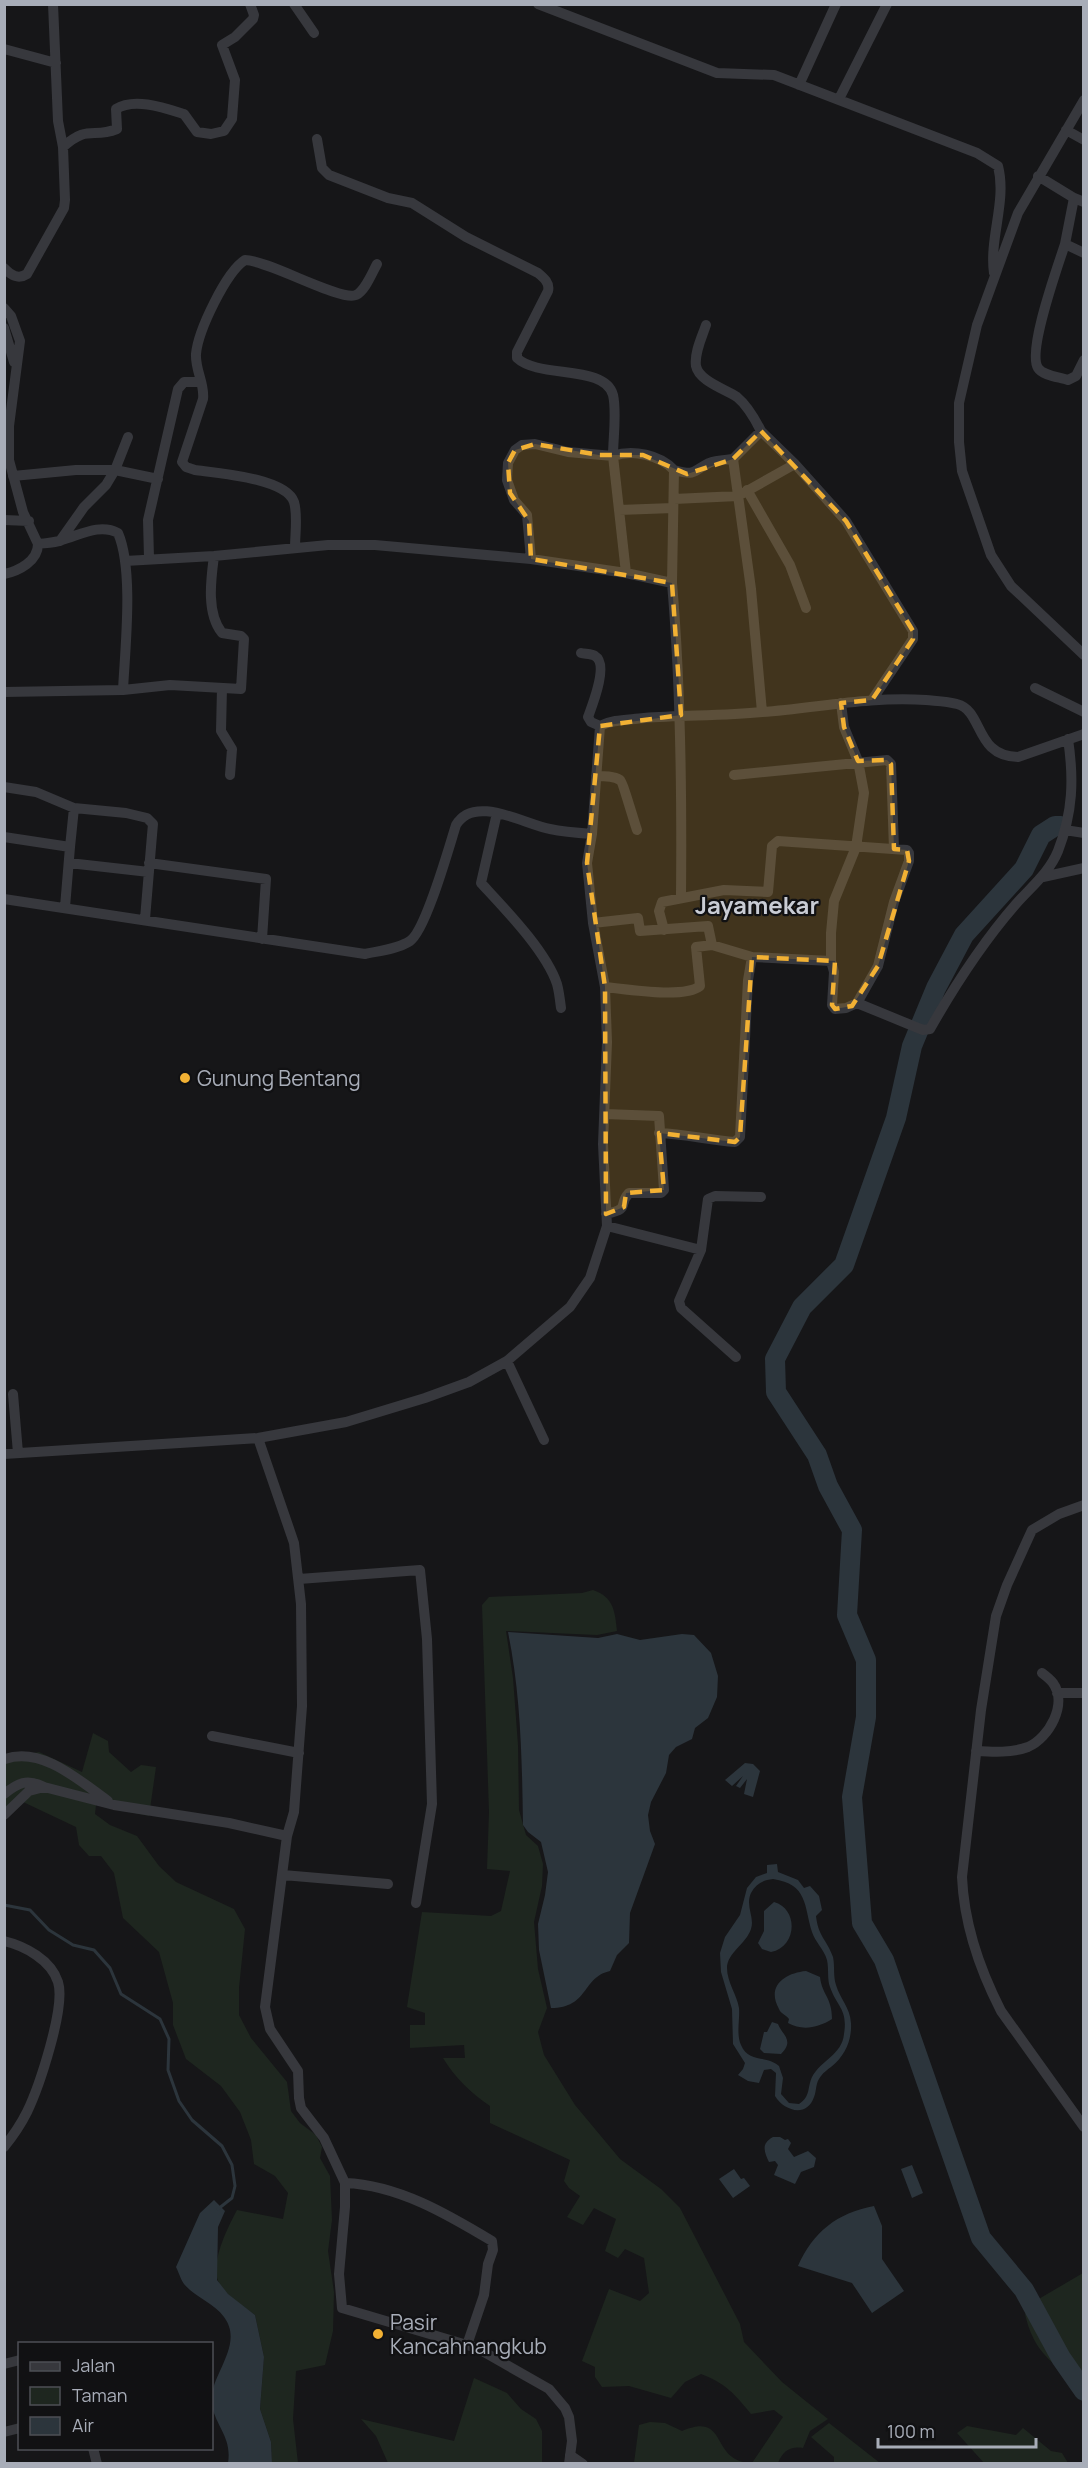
<svg xmlns="http://www.w3.org/2000/svg" width="1088" height="2468" font-family="Manrope,sans-serif">
<style>
.green{fill:#1e261f}
.water{fill:#2c353c;fill-rule:evenodd}
.lines{fill:none;stroke-linecap:round;stroke-linejoin:round}
.stream{stroke:#2c353c;stroke-width:3}
.river{stroke:#2c353c;stroke-width:20}
.minor{stroke:#37383d;stroke-width:10}
.marked{fill:#f2b134;fill-opacity:0.2;stroke:#f2b134;stroke-width:4.5;stroke-dasharray:12 8;stroke-linejoin:round}
.poi-dot{fill:#f2b134;stroke:#111113;stroke-width:2}
.labels{text-anchor:middle;dominant-baseline:central;stroke-width:4.5;stroke-linejoin:round;paint-order:stroke}
.poi-label{font-size:21px;fill:#a8adb8;stroke:#111113;text-anchor:start}
.quarter-label{font-size:24px;font-weight:bold;fill:#c9ccd4;stroke:#111113}
</style>
<rect width="100%" height="100%" fill="#161618"/>
<path class="green" d="M593,1590c21,7 22,22 24,41l-20,4 -91,-4 7,47 5,67 1,65 7,25 12,11 5,18 -1,22 -8,36 4,47 9,39 -9,24 6,23 31,50 45,54 41,30 19,19 60,116 4,18 38,40 46,37 -18,12 -7,17c-13,-2 -20,3 -25,15h-26l31,-46 -9,-7 -23,4c-16,-20 -26,-31 -50,-40l-16,8 -14,16 -42,-12 -27,1 -7,-10v-10l-13,-6 27,-72 31,12 9,-8 -5,-35 -19,-9 -7,9 -13,-7 11,-32 -22,-11 -11,17 -16,-8 13,-21 -11,-8 -5,-7 6,-21 -80,-37v-17c-18,-12 -35,-28 -47,-48h22l-1,-13 -54,3v-23h15v-12l-18,-6 15,-95 69,4 10,-5 9,-40 -23,-2 2,-57 -7,-207 7,-8 93,-4z
M93,1733l15,8 1,11 22,20 10,-7 15,2 -7,49 -53,-11 -1,9 15,11 27,11 22,30 17,16 58,27 11,20 -6,59v27l12,23 36,44 4,29 9,12 16,12 6,12 -2,11 10,18 2,44 -4,31 6,41 -1,39 -8,34 -29,6 -3,48 5,44h-26l-1,-21 -11,-33 4,-52 -9,-42c-13,-10 -28,-18 -36,-32 -10,-19 9,-56 18,-73l46,9 5,-26 -13,-17 -21,-12 -3,-24 -11,-28 -19,-26 -35,-27 -13,-34v-22l-14,-51 -36,-34 -9,-45 -13,-17h-12l-10,-11 -3,-18 -55,-26 -16,13v-60l12,2 22,-4 43,20z
M1083,2273v120c-9,-22 -13,-16 -29,-29 -17,-15 -24,-29 -29,-50l12,-14z
M474,2378l33,15 14,16 15,10 6,12v32h-154l-12,-27 -15,-17 93,22z
M650,2422l15,1 17,8c47,-20 27,29 68,32h-116l5,-38z
M829,2423l51,40h-46v-6l-23,-20z
M967,2426l49,9 7,-7 28,23 11,2 6,10h-84l-27,-30z"/>
<path class="water" d="M508,1632l90,6 19,-4 23,6 42,-6 12,1 17,18 7,23 -1,21 -9,21 -13,10 -3,11 -16,8 -7,8 -3,18 -15,29 -3,13 2,16 5,13 -25,69 -1,30 -12,12 -7,16c-28,6 -21,37 -59,37l-12,-58 -1,-26 7,-29 3,-23 -7,-30 -13,-10 -5,-7c-1,-65 -2,-129 -15,-193z
M745,1763l8,1 7,7 -7,26 -9,-3 3,-15 -7,9 -4,-2 7,-10 -11,10 -7,-6z
M777,1864l1,8 20,8 6,8 6,-2 9,10 3,14 -6,6c2,20 11,24 17,41 2,9 0,19 3,28 4,14 14,22 15,38 1,17 -6,33 -20,44 -4,3 -7,5 -10,9 -6,7 -4,14 -7,21 -7,21 -30,14 -39,-1l1,-23 -5,-4 -7,1 -5,13 -11,-2 -10,-6 5,-6 2,-6 -12,-19 -1,-35 -11,-37 -1,-19 5,-16 15,-22 7,-27 9,-11 11,-4v-8zM773,1879c35,5 31,27 39,53 3,10 12,17 15,28 2,9 0,19 3,27 7,20 18,22 14,47 -2,21 -23,26 -32,43 -5,11 -1,19 -13,27l-10,-1 -8,-9 2,-16 -4,-12c-12,-11 -31,-3 -38,-21 -5,-11 -1,-25 -2,-37 -2,-13 -12,-26 -12,-40 0,-15 19,-24 24,-39 4,-12 -6,-23 0,-36 5,-9 12,-13 22,-14z
M774,1902c25,7 23,45 -3,50l-9,-3 -4,-6 6,-12v-20z
M806,1971l14,6c2,18 12,20 12,42 -14,9 -30,12 -44,4l1,-4c-4,-5 -8,-5 -10,-10 -13,-23 6,-36 27,-38z
M772,2022l6,2c4,11 17,16 3,30l-17,-1 -4,-4 4,-17h3z
M773,2137h7l5,3 3,-1 3,4 -3,6 6,8 14,-6 8,7 -2,9 -13,5 -6,12 -21,-9 4,-10 -3,-4 -6,1c-4,-9 -9,-18 4,-25z
M912,2165l11,28 -11,5 -11,-29z
M734,2169l7,10 3,-1 6,8 -17,12 -14,-19z
M214,2200l11,11 -7,16 -1,53 11,14 27,21 9,42 -4,52 11,33 1,21h-44c4,-25 -11,-35 -16,-57 -6,-28 34,-60 12,-89 -10,-14 -29,-20 -40,-33 -3,-4 -5,-11 -8,-17l24,-54z
M874,2206l8,20v33l22,32 -32,22 -20,-30 -54,-17c15,-34 39,-53 76,-60z"/>
<g class="lines">
<path class="stream" d="M4,1905l26,5 19,20 24,15 21,5 16,18 11,26 39,25 9,20 -1,31 11,31 13,19 30,26 10,19 3,21 -3,12 -14,11"/>
<path class="river" d="M1061,826h-6l-14,9 -17,34 -60,66 -28,53 -24,58 -16,72 -52,147 -42,42 -27,52 1,33 41,63 11,31 24,44 -5,85 19,45v57l-14,80 10,126 22,37 97,278 43,52 37,68 23,33"/>
<path class="minor" d="M294,4l20,29
M538,4l179,69 57,2 203,78 21,13c9,35 -9,72 -4,107
M4,49l52,14
M799,85l37,-81
M839,99l48,-95
M1084,100l-66,113 -41,112 -18,78v39l3,29 29,84 20,31 73,69
M1066,130l18,10
M317,139l5,29 7,7 59,23 24,5 54,34 72,36c6,5 12,10 10,18l-31,61v6c22,21 88,6 96,37 4,17 0,44 0,61l-45,-4 -33,-8 -13,1 -7,5 -7,13 -1,17 7,20 13,15 4,44
M63,147c26,-23 29,-8 54,-18l-1,-20c18,-12 49,-1 68,5l13,18 14,2 13,-3 8,-12 3,-39 -13,-35 13,-8 18,-18 1,-4 -4,-11
M1038,176l36,22
M1065,244l9,-46 10,4
M1084,253l-19,-9c-7,22 -38,107 -27,124 5,8 22,9 30,12l8,-4 8,-16
M4,268c7,7 14,12 23,6l37,-66 1,-8 -2,-53 -5,-26 -5,-117
M4,308l7,8 9,25 -11,85v34l14,52 15,32c0,17 -19,27 -34,30
M706,325c-4,12 -12,28 -10,41 3,15 29,23 41,31 11,9 18,22 24,34l-28,28
M4,328l10,34
M761,431l34,33 51,57 67,110v8l-41,61
M13,476l63,-6h39l43,9
M747,490l43,75 16,43
M674,499l64,-3 57,-32
M619,510l54,-2
M4,520l25,1
M60,541l24,-34 22,-22 9,-15 13,-33
M38,544c8,-1 16,-1 24,-4 18,-5 38,-17 56,-7 16,37 7,116 5,157
M295,548c0,-14 3,-33 -1,-46 -8,-24 -77,-29 -99,-32l-9,-3 -4,-5 21,-63c2,-15 -8,-29 -7,-45 2,-23 30,-82 49,-94 23,0 96,42 111,35 9,-4 16,-22 21,-31
M149,558l-1,-38 30,-131 6,-7h16
M125,561l89,-5 114,-11h47l156,14 95,14 46,10c9,104 10,209 9,314
M626,573l-13,-117c20,-7 47,-1 61,14
M672,583l2,-113c22,6 17,2 35,-7 7,-3 16,-3 24,-4l18,130 11,123
M581,653c4,1 11,1 14,3 14,8 -3,50 -7,61l3,5 9,4
M222,688l-1,43 11,18 -2,26
M1035,688l49,24
M4,692l119,-2 47,-5 71,4 3,-50 -3,-3 -19,-3c-16,-20 -11,-54 -8,-77
M841,703l3,24 14,34 6,32 -8,54 -22,54 -3,32v28l3,11 -2,33 3,4 11,-1 11,-5 66,27 7,-1c25,-44 52,-86 86,-125 15,-17 33,-31 42,-53 15,-39 16,-72 10,-112
M600,726c13,-7 29,-6 44,-8 39,-3 79,-2 118,-6 55,-4 108,-16 164,-12 10,1 21,1 31,4 27,7 17,52 61,53l66,-23
M734,775l153,-15 4,4 3,85
M596,776c8,0 18,0 24,4 3,2 14,42 17,50
M4,787l32,5 38,16 52,5 21,5 6,6 -1,11 -7,84
M497,813l-16,70c24,26 65,68 76,101 2,7 3,16 4,24
M1065,830l19,3
M4,837l66,10 -5,60
M70,847l4,-39
M69,863l80,9
M149,863l117,16 -4,60
M1043,877l41,-9
M4,899l361,55c14,-3 33,-5 45,-13 16,-11 39,-94 46,-116 18,-31 68,-1 94,4 14,3 28,4 42,5
M593,923l45,-5 2,13 68,-5 4,19 40,12 79,4
M664,930l-5,-19 3,-9 62,-12 44,2 4,-46 6,-5 129,9 2,3v8l-15,41 -16,64 -21,37
M605,987c21,2 79,12 95,-1l-4,-39 16,-2
M605,1114l54,2 5,74 -3,3h-32c-12,13 3,15 -23,21
M659,1133c26,1 50,7 76,9l5,-5 8,-157 4,-23
M607,1226l94,24 -22,51 2,7 55,49
M701,1250l7,-51 7,-3 46,1
M507,1361l37,79
M13,1394l5,59
M258,1438l36,105 7,61 1,102 -8,106 -7,24 -22,171 5,22 28,42 1,27 2,10 23,30 21,45v24l-6,67 3,34 135,40 72,41 16,19 4,9 3,24 -3,23
M4,1454l254,-16 88,-16 79,-24 44,-16 38,-21 63,-54 20,-29 17,-52 -4,-82 4,-102 -2,-55 -12,-64 -6,-60 5,-29 8,-108
M1084,1505l-25,9 -27,16 -25,55 -11,31 -15,94 -19,167c2,46 18,93 39,134l83,116
M299,1579l121,-9 7,69 5,165 -16,99
M1057,1693h27
M212,1736l87,17
M976,1751c17,1 36,2 52,-4 21,-9 40,-43 25,-64 -3,-4 -7,-7 -11,-10
M5,1759c37,-13 75,22 103,42
M4,1794c14,-11 23,-16 40,-7
M4,1815l25,-24 15,-4 70,18 115,18 58,13
M283,1875l105,9
M4,1941c21,5 47,19 54,41 8,25 -19,105 -31,130 -6,12 -14,24 -23,35
M345,2183c53,2 102,31 147,58l1,9 -5,14 -4,31 -17,50
M4,2364l16,-4
M4,2432l16,-4
M93,2448l4,16
M570,2455l13,9"/>
</g>
<path class="marked" d="M761,431l85,90 67,110v8l-41,61 -31,3 3,24 14,34 29,-1 4,4 3,85 13,1 2,11 -31,105 -26,40 -17,3 -3,-4 3,-44 -83,-4 -12,180 -5,5 -76,-9 5,57 -38,3 -2,14 -18,7 -1,-227 -18,-124 13,-137 81,-11 -9,-132 -141,-24 -2,-38 -19,-28 -2,-30 7,-13 20,-6 64,11h44l44,19 46,-15z"/>
<g class="poi-dot">
<circle cx="185" cy="1078" r="6"/>
<circle cx="378" cy="2334" r="6"/>
</g>
<g class="labels">
<g class="poi-label">
<text x="197" y="1078">Gunung Bentang</text>
<text x="390" y="2322">Pasir<tspan x="390" dy="24">Kancahnangkub</tspan></text>
</g>
<g class="quarter-label">
<text x="757" y="904">Jayamekar</text>
</g>
</g>
<rect width="1088" height="2468" fill="none" stroke="#a8adb8" stroke-width="12"/>
<rect x="18" y="2342" width="195" height="108" fill="#111113" stroke="#4d4f55" stroke-width="1.5"/>
<rect x="30" y="2362" width="30" height="9" fill="#37383d" stroke="#4d4f55" stroke-width="1.5"/>
<text x="72" y="2372" font-size="18" fill="#a8adb8">Jalan</text>
<rect x="30" y="2387" width="30" height="18" fill="#1e261f" stroke="#4d4f55" stroke-width="1.5"/>
<text x="72" y="2402" font-size="18" fill="#a8adb8">Taman</text>
<rect x="30" y="2417" width="30" height="18" fill="#2c353c" stroke="#4d4f55" stroke-width="1.5"/>
<text x="72" y="2432" font-size="18" fill="#a8adb8">Air</text>
<path d="M878 2438v9h158v-9" fill="none" stroke="#a8adb8" stroke-width="3"/>
<text x="887" y="2438" font-size="18" fill="#a8adb8" stroke="#111113" stroke-width="4.5" paint-order="stroke">100 m</text>
</svg>
